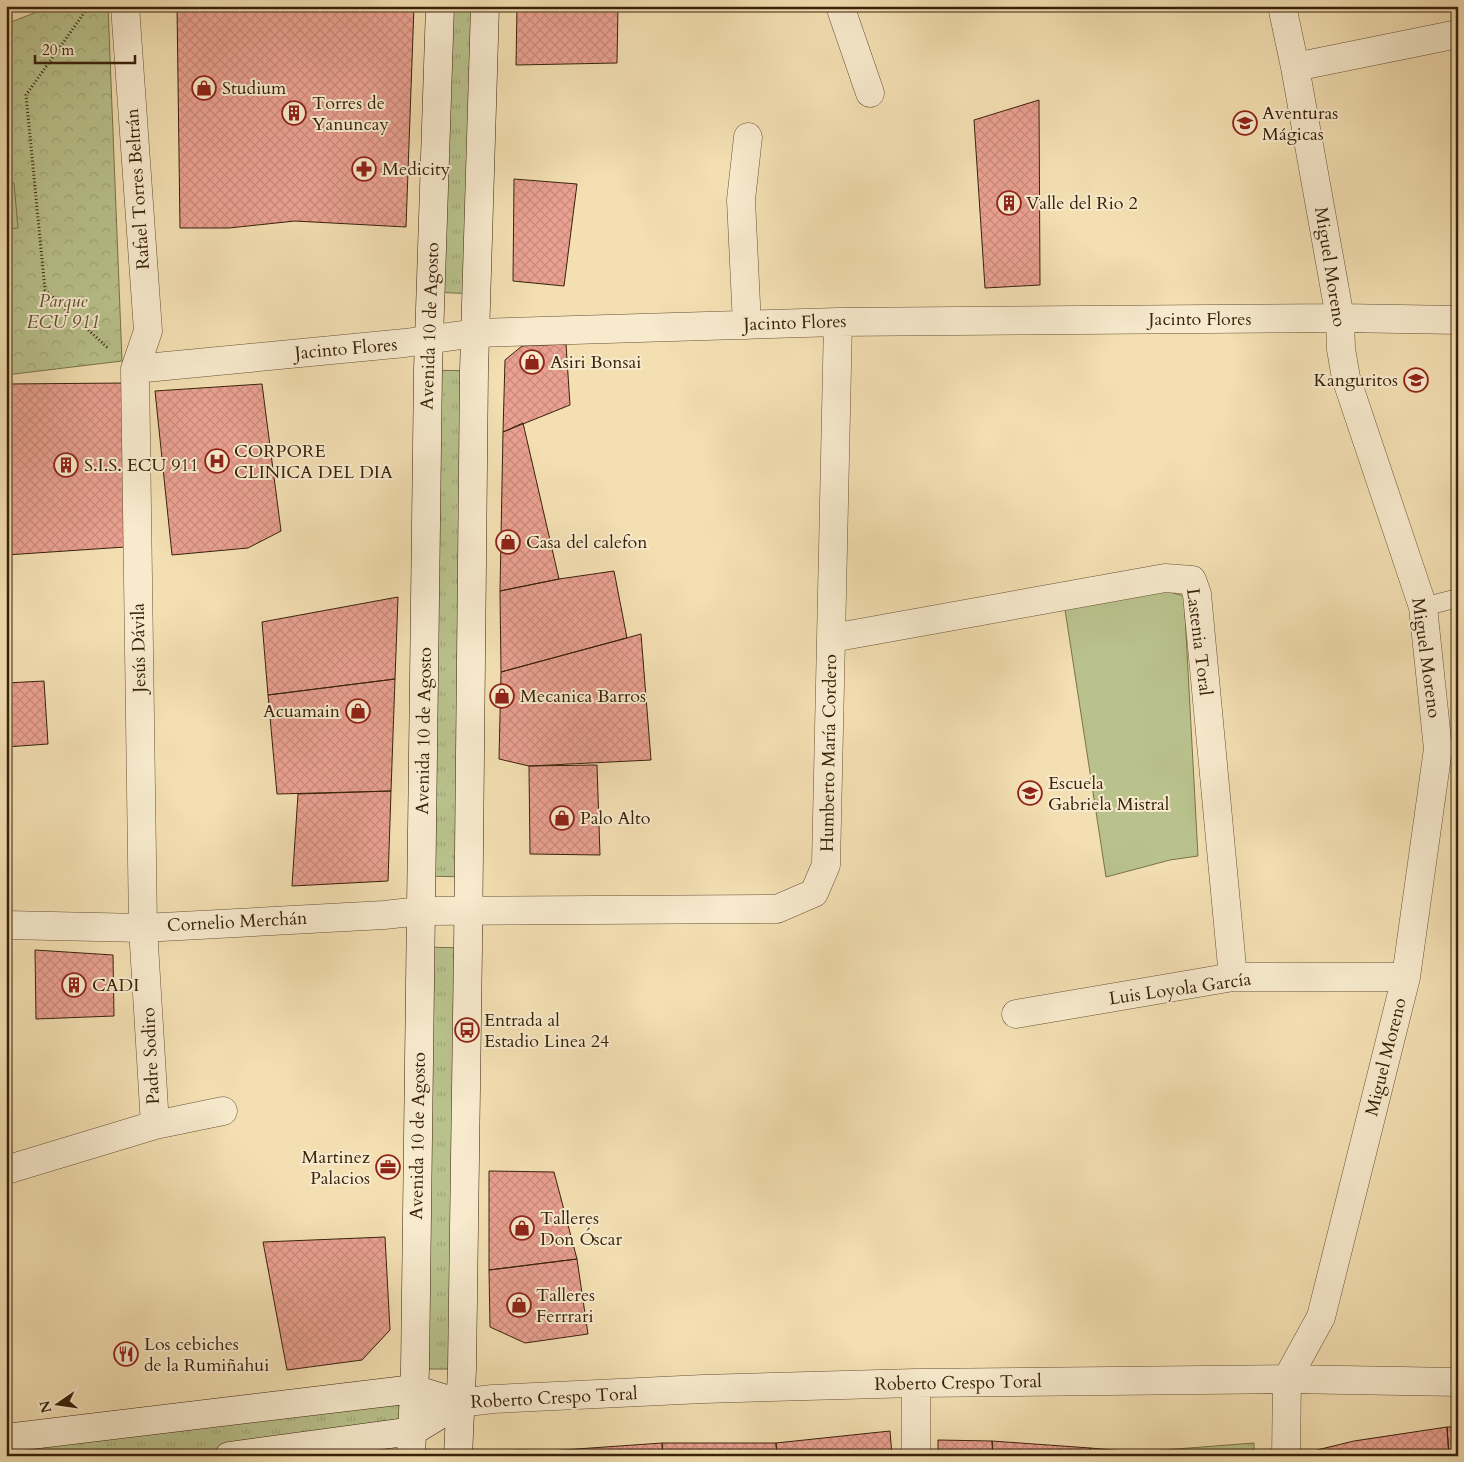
<svg xmlns="http://www.w3.org/2000/svg" width="1464" height="1462" font-family="Cardo,serif">
<style>
.grass{fill:url(#grass-tufts);stroke:#79724c}
.forest{fill:url(#forest-crowns);stroke:#79724c}
.garden{fill:#b9c28d;stroke:#79724c}
.building{fill:url(#building-cross-hatch);stroke:#39210a}
.lines{fill:none;stroke-linecap:round;stroke-linejoin:round}
.service-casing{stroke:#685034;stroke-width:19}
.minor-casing{stroke:#685034;stroke-width:29}
.secondary-casing{stroke:#39210a;stroke-width:29}
.path{stroke:#39210a;stroke-width:3;stroke-dasharray:1 2.5;stroke-linecap:butt}
.service{stroke:#f7eacd;stroke-width:18}
.minor{stroke:#f7eacd;stroke-width:28}
.secondary{stroke:#f7eacd;stroke-width:28}
.labels{text-anchor:middle;dominant-baseline:central;stroke-width:4;stroke-linejoin:round;paint-order:stroke}
.poi-label{font-size:18px;fill:#39210a;stroke:#f7eacd;text-anchor:start}
.street-label{font-size:18px;fill:#39210a;stroke:#f7eacd}
.park-label{font-size:18px;font-style:italic;fill:#5f5131;stroke:#f7eacd}
</style>
<defs>
<pattern id="grass-tufts" width="24" height="20" patternUnits="userSpaceOnUse" patternTransform="scale(1.25)"><rect width="24" height="20" fill="#b9c28d"/><path d="M3 7l-1-3M5 7V3M7 7l1-3M15 17l-1-3M17 17v-4M19 17l1-3" fill="none" stroke="#a0a678"/></pattern>
<pattern id="forest-crowns" width="20" height="18" patternUnits="userSpaceOnUse" patternTransform="scale(1.25)"><rect width="20" height="18" fill="#b9c28d"/><path d="M2 6a3 3 0 1 1 6 0M12 15a3 3 0 1 1 6 0" fill="none" stroke="#a0a678"/></pattern>
<pattern id="building-cross-hatch" width="8" height="8" patternUnits="userSpaceOnUse" patternTransform="scale(1.25)"><rect width="8" height="8" fill="#eaa191"/><path d="M0 0l8 8M0 8l8-8" fill="none" stroke="#c98a7c"/></pattern>
</defs>
<rect width="100%" height="100%" fill="#f3dfb2"/>
<filter id="stains"><feTurbulence type="fractalNoise" baseFrequency=".004" numOctaves="4"/><feColorMatrix values="0 0 0 0 .2 0 0 0 0 .09 0 0 0 0 .02 0 0 0 .5 -.17"/></filter>
<radialGradient id="worn" r=".72"><stop offset=".6" stop-color="#630" stop-opacity="0"/><stop offset="1" stop-color="#630" stop-opacity=".3"/></radialGradient>
<path class="grass" d="M440,6h45l-8,288 -46,-2z
M428,370l46,1 -5,506 -47,-1z
M421,947l47,1 -6,421h-47z
M414,1389l-2,42 -182,25h-224v-18z
M1254,1443v13h-117v-4z"/>
<path class="forest" d="M52,6h56l14,355 -116,14v-351z"/>
<path class="garden" d="M14,183l4,45 -12,1v-45z
M1159,589l25,7 14,260 -28,4 -64,17 -42,-274z"/>
<path class="building" d="M177,6h237l-8,221 -111,-6 -66,7h-49z
M517,6h101l-1,57 -101,2z
M1039,100l1,185 -55,3 -11,-168z
M514,179l63,5 -13,102 -51,-5z
M566,344l4,61 -67,27 2,-72 17,-14z
M125,383v164l-119,8v-171z
M262,384l19,147 -33,17 -76,7 -17,-164z
M523,423l36,156 -59,12 3,-159z
M614,571l13,67 -126,34 -1,-81 59,-12z
M398,597l-3,82 -127,16 -6,-73z
M641,634l10,126 -122,6 -30,-7 2,-87z
M395,679l-4,112 -114,3 -9,-99z
M44,681l4,63 -42,3v-64z
M597,765l3,90 -70,-1 -1,-88z
M391,791l-3,90 -96,5 6,-92z
M35,950l78,5 1,61 -78,3z
M489,1171l65,1 23,87 -88,11z
M385,1237l5,93 -28,30 -75,10 -24,-128z
M577,1259l11,75 -63,9 -35,-16 -1,-57z
M1447,1427l2,29h-132v-6l37,-9z
M1447,1427h11v29h-9z
M890,1431l2,25h-115l-1,-13z
M938,1440l54,1 1,15h-55z
M992,1441l98,7 1,8h-98z
M662,1443h114l1,13h-114z
M662,1443l1,13h-115v-5z
M1090,1448l47,4v4h-46z
M516,1450l32,1v5h-33z"/>
<g class="lines">
<g class="service-casing">
<path id="service" d="M1423,607l35,-9
M1438,749l20,-2"/>
</g>
<g class="minor-casing">
<path id="minor" d="M125,6l23,325 -13,38 8,559 12,197
M840,6l30,87
M1282,6l13,61 45,251 1,31 5,29 77,229 15,142 -32,228 -85,340 -34,62 -1,77
M1295,67l163,-33
M747,325l-6,-125 7,-63
M135,369l270,-26 71,-10 362,-11 502,-4 118,2
M832,638l333,-60 27,2 5,14 36,383
M6,925l137,3 241,-13 37,-4 356,-2 37,-16 12,-28 12,-543
M1016,1014l217,-37h173
M6,1170l149,-45 68,-14
M459,1403l34,-4 210,-10 213,-6 371,-4 171,3
M916,1456v-73"/>
</g>
<g class="secondary-casing">
<path id="secondary" d="M6,1438l408,-49 45,14
M229,1456l184,-25 46,-28
M411,1456l4,-87 13,-999 12,-364
M458,1456l4,-87 6,-421 6,-577 11,-365"/>
</g>
<path class="path" d="M89,6l-63,89 19,195 64,59"/>
<use href="#service" class="service"/>
<use href="#minor" class="minor"/>
<use href="#secondary" class="secondary"/>
</g>
<defs>
<g id="shop-ring" transform="scale(1.25)"><circle r="9.5" fill="#f7eacd" stroke="#8f2418" stroke-width="1.5"/><path d="M-5-2.5h2.3a2.7 3.5 0 0 1 5.4 0H5L5.5 6h-11ZM-1.5-2.5h3a1.5 2.3 0 0 0-3 0Z" fill="#8f2418"/></g>
<g id="building-ring" transform="scale(1.25)"><circle r="9.5" fill="#f7eacd" stroke="#8f2418" stroke-width="1.5"/><path d="M-4-6H4V6H1V3H-1V6H-4ZM-2.5-4.3h1.7v1.8h-1.7ZM.8-4.3h1.7v1.8H.8ZM-2.5-1h1.7V.8h-1.7ZM.8-1h1.7V.8H.8Z" fill="#8f2418"/></g>
<g id="school-ring" transform="scale(1.25)"><circle r="9.5" fill="#f7eacd" stroke="#8f2418" stroke-width="1.5"/><path d="M0-5L7-2L0 1L-7-2ZM-4 1L0 2.5L4 1V4Q0 6-4 4Z" fill="#8f2418"/></g>
<g id="pharmacy-ring" transform="scale(1.25)"><circle r="9.5" fill="#f7eacd" stroke="#8f2418" stroke-width="1.5"/><path d="M-2-6h4v4h4v4h-4v4h-4v-4h-4v-4h4Z" fill="#8f2418"/></g>
<g id="hospital-ring" transform="scale(1.25)"><circle r="9.5" fill="#f7eacd" stroke="#8f2418" stroke-width="1.5"/><path d="M-5-5h3v3.5h4V-5h3V5h-3V1.5h-4V5h-3Z" fill="#8f2418"/></g>
<g id="bus-ring" transform="scale(1.25)"><circle r="9.5" fill="#f7eacd" stroke="#8f2418" stroke-width="1.5"/><path d="M-5-6H5V4H4V6H2V4H-2V6H-4V4H-5ZM-3.5-4V0h7V-4ZM-3.5 1.2v1.5H-2V1.2ZM2 1.2v1.5H3.5V1.2Z" fill="#8f2418"/></g>
<g id="office-ring" transform="scale(1.25)"><circle r="9.5" fill="#f7eacd" stroke="#8f2418" stroke-width="1.5"/><path d="M-6-3h4V-5.5h4V-3h4V5H-6ZM-1-4.5V-3h2v-1.5ZM-6 0V1H6V0Z" fill="#8f2418"/></g>
<g id="restaurant-ring" transform="scale(1.25)"><circle r="9.5" fill="#f7eacd" stroke="#8f2418" stroke-width="1.5"/><path d="M-5-6h1v4h1v-4h1v4h1v-4h1v5L-1.5 .5V6h-2V.5L-5-1ZM5-6V6H3V1.5H1.5Q1.5-4 5-6Z" fill="#8f2418"/></g>
</defs>
<g fill-rule="evenodd">
<use href="#shop-ring" x="204" y="88"/>
<use href="#building-ring" x="294" y="113"/>
<use href="#school-ring" x="1245" y="123"/>
<use href="#pharmacy-ring" x="364" y="169"/>
<use href="#building-ring" x="1009" y="203"/>
<use href="#shop-ring" x="532" y="362"/>
<use href="#school-ring" x="1416" y="380"/>
<use href="#hospital-ring" x="217" y="461"/>
<use href="#building-ring" x="66" y="465"/>
<use href="#shop-ring" x="508" y="542"/>
<use href="#shop-ring" x="502" y="696"/>
<use href="#shop-ring" x="358" y="711"/>
<use href="#school-ring" x="1030" y="793"/>
<use href="#shop-ring" x="562" y="818"/>
<use href="#building-ring" x="74" y="985"/>
<use href="#bus-ring" x="467" y="1030"/>
<use href="#office-ring" x="388" y="1167"/>
<use href="#shop-ring" x="522" y="1228"/>
<use href="#shop-ring" x="519" y="1305"/>
<use href="#restaurant-ring" x="126" y="1354"/>
</g>
<g class="labels">
<g class="poi-label">
<text x="222" y="88">Studium</text>
<text x="312" y="103">Torres de<tspan x="312" dy="21">Yanuncay</tspan></text>
<text x="1262" y="113">Aventuras<tspan x="1262" dy="21">Mágicas</tspan></text>
<text x="382" y="169">Medicity</text>
<text x="1026" y="203">Valle del Rio 2</text>
<text x="550" y="362">Asiri Bonsai</text>
<text x="1398" y="380" text-anchor="end">Kanguritos</text>
<text x="234" y="451">CORPORE<tspan x="234" dy="21">CLINICA DEL DIA</tspan></text>
<text x="84" y="465">S.I.S. ECU 911</text>
<text x="526" y="542">Casa del calefon</text>
<text x="520" y="696">Mecanica Barros</text>
<text x="340" y="711" text-anchor="end">Acuamain</text>
<text x="1048" y="783">Escuela<tspan x="1048" dy="21">Gabriela Mistral</tspan></text>
<text x="580" y="818">Palo Alto</text>
<text x="92" y="985">CADI</text>
<text x="484" y="1020">Entrada al<tspan x="484" dy="21">Estadio Linea 24</tspan></text>
<text x="370" y="1157" text-anchor="end">Martinez<tspan x="370" dy="21">Palacios</tspan></text>
<text x="540" y="1218">Talleres<tspan x="540" dy="21">Don Óscar</tspan></text>
<text x="536" y="1295">Talleres<tspan x="536" dy="21">Ferrrari</tspan></text>
<text x="144" y="1344">Los cebiches<tspan x="144" dy="21">de la Rumiñahui</tspan></text>
</g>
<g class="street-label">
<text transform="translate(138 189) rotate(-94)">Rafael Torres Beltrán</text>
<text transform="translate(1330 267) rotate(81)">Miguel Moreno</text>
<text x="1200" y="319">Jacinto Flores</text>
<text transform="translate(795 323) rotate(-2)">Jacinto Flores</text>
<text transform="translate(430 326) rotate(-88)">Avenida 10 de Agosto</text>
<text transform="translate(346 349) rotate(-5)">Jacinto Flores</text>
<text transform="translate(1199 642) rotate(83)">Lastenia Toral</text>
<text transform="translate(139 648) rotate(-91)">Jesús Dávila</text>
<text transform="translate(1426 658) rotate(82)">Miguel Moreno</text>
<text transform="translate(424 731) rotate(-89)">Avenida 10 de Agosto</text>
<text transform="translate(829 753) rotate(-89)">Humberto María Cordero</text>
<text transform="translate(237 922) rotate(-3)">Cornelio Merchán</text>
<text transform="translate(1180 989) rotate(-8)">Luis Loyola García</text>
<text transform="translate(151 1056) rotate(-93)">Padre Sodiro</text>
<text transform="translate(1386 1057) rotate(-76)">Miguel Moreno</text>
<text transform="translate(418 1136) rotate(-89)">Avenida 10 de Agosto</text>
<text transform="translate(958 1383) rotate(-1)">Roberto Crespo Toral</text>
<text transform="translate(554 1398) rotate(-3)">Roberto Crespo Toral</text>
</g>
<g class="park-label">
<text x="63" y="301">Parque<tspan x="63" dy="21">ECU 911</tspan></text>
</g>
</g>
<rect width="1464" height="1462" fill="none" stroke="#f3dfb2" stroke-width="25"/>
<rect x="8" y="8" width="1449" height="1447" fill="none" stroke="#39210a" stroke-width="2.5"/>
<rect x="12" y="12" width="1439" height="1437" fill="none" stroke="#39210a"/>
<g transform="translate(58 1404) rotate(257)" stroke="#f7eacd" stroke-width="4" paint-order="stroke">
<path d="M0-4L9 19L0 12L-9 19Z" fill="#39210a"/>
<text y="-8" font-size="14" font-weight="bold" text-anchor="middle" fill="#39210a">N</text>
</g>
<path d="M35 55v8h100v-8" fill="none" stroke="#39210a" stroke-width="2.5"/>
<text x="42" y="55" font-size="15" fill="#39210a" stroke="#f7eacd" stroke-width="4" paint-order="stroke">20 m</text>
<rect width="100%" height="100%" filter="url(#stains)"/>
<rect width="100%" height="100%" fill="url(#worn)"/>
</svg>
